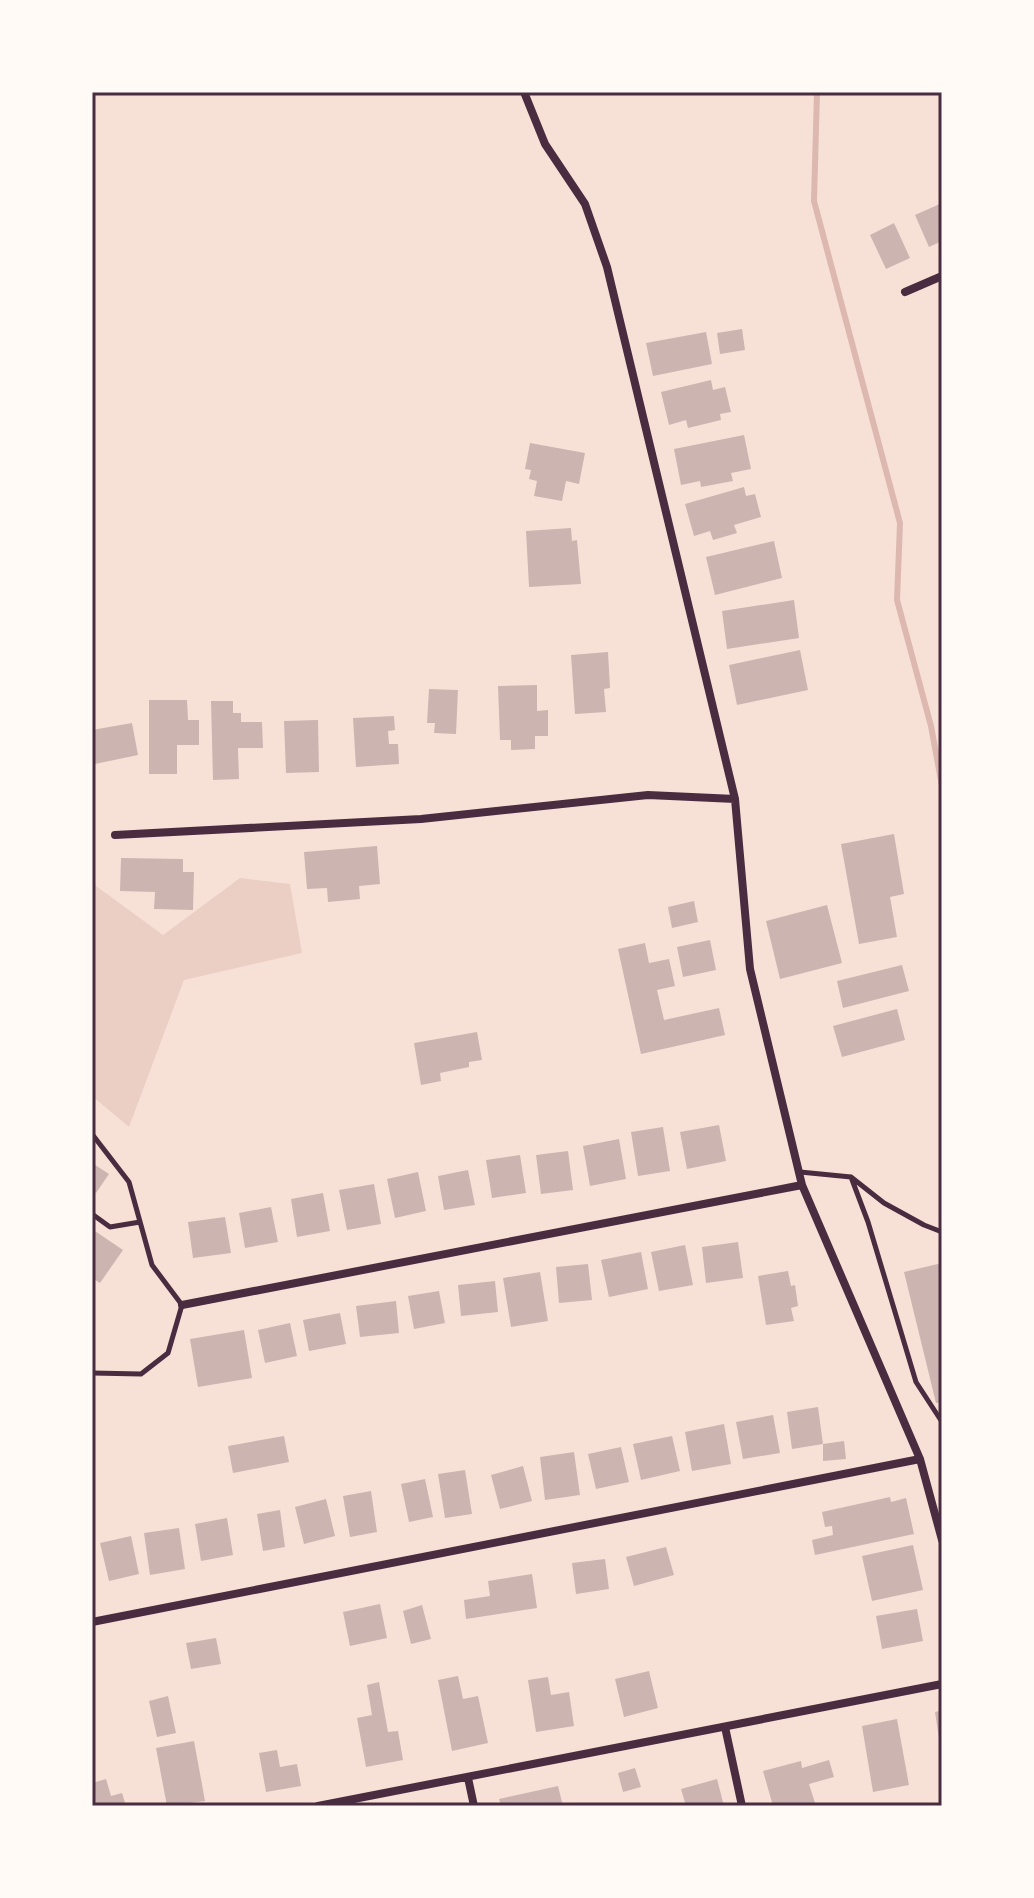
<svg xmlns="http://www.w3.org/2000/svg" width="1034" height="1898" font-family="Ubuntu,sans-serif">
<style>
.green{fill:#ebcfc5}
.lines{fill:none;stroke-linecap:round;stroke-linejoin:round}
.stream{stroke:#dcb8b0;stroke-width:6}
.building{fill:#ccb4b1}
.service{stroke:#4a2c40;stroke-width:5}
.minor{stroke:#4a2c40;stroke-width:8}
.neatline{fill:none;stroke:#4a2c40;stroke-width:3}
</style>
<rect width="100%" height="100%" fill="#f7e1d7"/>
<path class="green" d="M240,878l50,6 12,69 -118,27 -55,147 -37,-31v-213l71,52z"/>
<g class="lines">
<path class="stream" d="M817,92l-3,109 86,322 -3,77 34,126 11,60
M942,1026v36"/>
</g>
<path class="building" d="M942,203v38l-13,6 -14,-32z
M894,223l16,35 -24,11 -16,-34z
M742,329l3,21 -25,4 -3,-21z
M706,332l6,32 -59,12 -7,-33z
M711,380l2,10 12,-3 6,25 -11,2 1,6 -33,8 -2,-8 -17,5 -8,-33z
M744,435l7,34 -20,4 2,8 -32,6 -1,-6 -19,4 -7,-36z
M530,443l55,10 -6,31 -13,-3 -4,20 -28,-5 3,-15 -8,-2 2,-9 -6,-1z
M744,487l2,9 9,-2 6,23 -27,8 3,8 -24,7 -3,-9 -16,5 -9,-32z
M571,528l1,13 5,-1 4,44 -52,3 -3,-56z
M774,541l8,37 -67,17 -9,-38z
M794,600l5,38 -72,11 -5,-38z
M800,650l8,40 -71,15 -8,-40z
M608,652l2,36 -6,1 2,23 -31,2 -4,-59z
M537,685v26l11,-1v26h-13v13l-24,1v-10h-11l-2,-54z
M429,689l29,1 -2,44 -22,-1 1,-10h-8z
M149,700h38l1,20h11v25h-22v29h-28z
M211,701h22v12h8v9h21l1,26h-25l1,31 -26,1z
M394,716l1,14 -7,1 1,13h9l1,20 -43,3 -3,-49z
M318,720l1,52 -33,1 -2,-52z
M132,723l6,32 -43,9 -3,-34z
M894,834l10,60 -14,3 7,40 -38,7 -18,-100z
M377,846l3,38 -21,2 1,13 -32,3 -1,-14 -20,1 -3,-37z
M121,858l62,1v13h11l-1,38 -39,-1 1,-17 -35,-1z
M694,901l4,21 -26,6 -4,-21z
M827,905l15,58 -62,16 -14,-58z
M710,940l6,30 -33,7 -6,-30z
M645,943l4,20 20,-4 6,27 -18,4 7,30 55,-12 6,27 -84,19 -23,-105z
M902,965l7,26 -66,17 -6,-27z
M897,1009l8,31 -63,17 -9,-31z
M477,1032l5,28 -13,2v5l-29,6 1,8 -20,4 -7,-42z
M719,1125l7,36 -39,8 -7,-37z
M663,1127l7,44 -32,5 -7,-44z
M619,1139l7,40 -36,7 -7,-40z
M568,1151l5,39 -32,4 -5,-39z
M520,1155l6,38 -34,5 -6,-38z
M92,1163l17,11 -13,19 -4,-3z
M468,1170l7,35 -31,5 -6,-34z
M418,1172l8,39 -31,7 -8,-39z
M374,1184l7,40 -34,6 -8,-40z
M323,1193l7,38 -33,6 -6,-38z
M271,1207l7,35 -33,6 -6,-35z
M225,1217l6,36 -38,5 -5,-36z
M92,1229l31,21 -23,33 -8,-5z
M738,1242l5,36 -37,5 -4,-36z
M685,1245l8,40 -34,6 -8,-39z
M641,1252l7,37 -39,8 -8,-37z
M942,1263v139l-6,1 -32,-131z
M588,1264l4,36 -33,3 -3,-36z
M788,1271l3,15 4,-1 3,21 -7,2 3,13 -28,4 -8,-49z
M540,1272l8,49 -37,6 -8,-49z
M495,1281l3,31 -37,4 -3,-31z
M439,1291l6,32 -31,6 -6,-33z
M396,1301l3,32 -39,4 -4,-31z
M340,1313l6,31 -37,7 -6,-31z
M290,1323l7,33 -32,7 -7,-33z
M244,1330l8,48 -54,9 -8,-48z
M818,1407l5,37 21,-3 2,18 -23,2v-17l-31,5 -5,-37z
M773,1415l7,38 -37,6 -7,-37z
M724,1424l7,40 -39,7 -7,-39z
M284,1436l5,26 -56,11 -5,-27z
M672,1436l8,35 -39,9 -8,-36z
M621,1447l8,35 -33,7 -8,-35z
M574,1452l6,43 -35,5 -5,-43z
M523,1466l9,35 -32,8 -9,-34z
M465,1470l7,44 -27,4 -7,-44z
M425,1479l8,38 -24,5 -8,-38z
M371,1491l6,41 -27,5 -7,-41z
M890,1497l1,5 15,-4 8,36 -99,21 -3,-15 21,-5 -1,-9 -7,1 -3,-15z
M326,1499l9,37 -31,8 -9,-37z
M280,1510l5,37 -22,4 -6,-37z
M227,1518l6,37 -32,6 -6,-37z
M179,1528l6,41 -35,6 -6,-42z
M131,1536l8,38 -30,7 -9,-38z
M913,1545l10,45 -51,11 -10,-45z
M666,1547l8,28 -40,11 -8,-29z
M605,1559l4,30 -33,5 -4,-31z
M532,1574l5,34 -71,11 -2,-19 26,-4 -2,-15z
M380,1604l7,34 -37,8 -7,-34z
M422,1605l9,34 -20,5 -8,-33z
M917,1609l6,32 -41,8 -6,-33z
M216,1638l5,26 -30,5 -5,-26z
M649,1671l9,37 -34,9 -9,-38z
M458,1676l5,23 15,-3 10,47 -36,8 -14,-71z
M548,1677l3,18 18,-3 5,34 -38,6 -8,-52z
M379,1682l9,50 10,-1 5,29 -37,7 -9,-49 15,-3 -5,-30z
M168,1696l8,37 -19,4 -8,-36z
M942,1710v35h-2l-5,-33z
M897,1719l12,66 -36,7 -11,-66z
M194,1741l11,60 -38,5 -11,-58z
M277,1750l3,17 17,-3 4,22 -35,6 -7,-39z
M829,1760l5,17 -25,7 7,22h-43l-10,-35 38,-10 1,7z
M635,1768l6,19 -18,5 -5,-19z
M106,1779l5,17 11,-3 4,13h-30l-4,-23z
M717,1779l7,27h-38l-5,-17z
M558,1786l5,20h-62l-2,-7z"/>
<g class="lines">
<path class="service" d="M92,1134l37,48 23,83 30,40 -14,48 -27,21 -49,-1
M800,1172l51,5 33,26 40,22 18,7
M851,1177l17,45 48,160 26,40
M92,1214l18,13 30,-5"/>
<path class="minor" d="M524,92l21,52 40,60 22,63 128,532 15,170 52,216 118,274 22,81
M905,292l37,-16
M115,835l306,-16 227,-24 87,4
M182,1305l620,-120
M92,1622l828,-163
M725,1727l17,79
M468,1778l6,28
M318,1806l624,-122"/>
</g>
<rect width="1034" height="1898" fill="none" stroke="#fffaf5" stroke-width="188"/>
<rect x="94" y="94" width="846" height="1710" class="neatline"/>
</svg>
